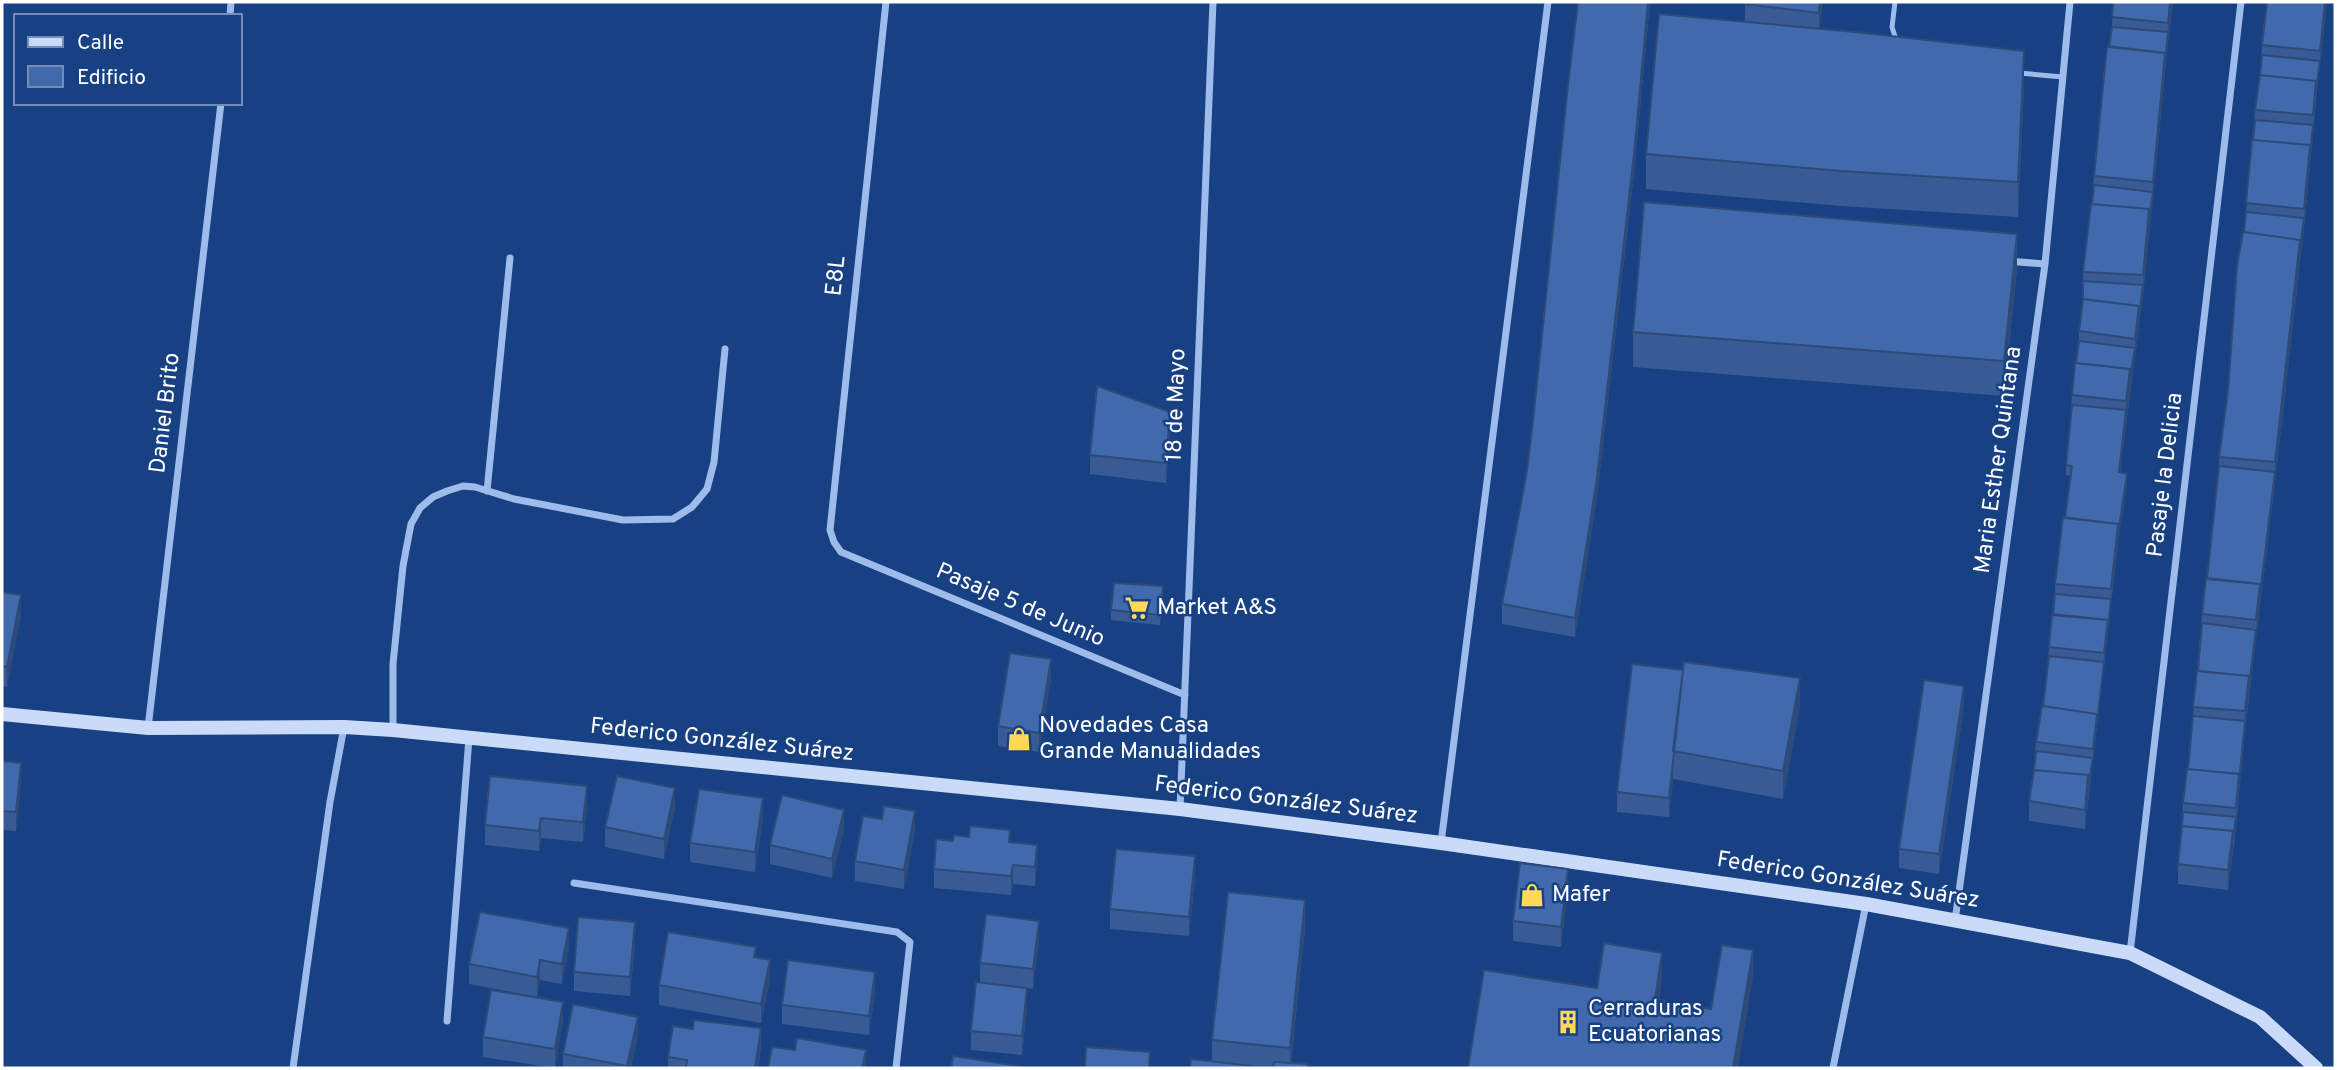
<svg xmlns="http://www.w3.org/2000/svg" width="2337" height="1070" font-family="Overpass,sans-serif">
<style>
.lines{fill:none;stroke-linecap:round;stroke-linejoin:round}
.lane{stroke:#9dbcec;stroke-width:5}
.street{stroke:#9dbcec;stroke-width:7}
.secondary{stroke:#c9dbf9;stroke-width:14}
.wall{fill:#385b95}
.shaded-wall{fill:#2e4a79}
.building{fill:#416aad;stroke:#2e4a79;stroke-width:2}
.labels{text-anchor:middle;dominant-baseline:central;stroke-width:5;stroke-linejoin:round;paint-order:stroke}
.street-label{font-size:23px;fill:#fff;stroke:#184183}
.poi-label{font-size:23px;fill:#fff;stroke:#184183;text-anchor:start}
</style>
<rect width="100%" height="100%" fill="#184183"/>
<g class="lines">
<path class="lane" d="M1895,2l-3,25 5,16
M2019,73l44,4"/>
<path class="street" d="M886,2l-56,528 4,12 7,10 344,143
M230,16l1,-14
M2007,261l38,3
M487,491l23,-233
M148,728l73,-625
M393,730v-66l10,-98 8,-42 9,-16 13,-11 14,-6 16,-5 12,1 39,12 109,21 50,-1 19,-12 15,-18 7,-27 11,-113
M1180,809l33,-807
M1441,843l107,-841
M574,883l323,49 13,10 -14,126
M1955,921l90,-657 25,-262
M2130,953l111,-951
M447,1021l22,-283
M293,1068l37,-266 14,-75
M1833,1068l33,-164"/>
<path class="secondary" d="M2,714l146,14 196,-1 49,3 787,79 261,34 425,61 264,49 130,64 56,51"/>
</g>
<path class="wall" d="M1578,2h72l-16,171 -37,324 -22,140 -73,-13v-20l25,-133 7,-59z
M1745,2h78l-4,27 205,57 -6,131 -177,-11 -195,-17v-35l99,-132z
M2113,2h60l-5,40 -25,253 -23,177 7,12 -9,60 -33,285 -56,-8v-20l5,-31 2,-28 7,-36 12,-112v-10l16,-108 -5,-1v-10l6,-70 7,-54v-10l4,-32v-27l9,-68 2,-28 18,-149z
M2327,2l-11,98 -3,35 -9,93 -29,254 -30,249 -9,96 -8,63 -50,-6v-20l4,-38 1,-23 5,-34 5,-53 9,-102 5,-35 12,-113v-9l9,-66 18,-179 9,-102 5,-35 2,-30z
M2017,269l-13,127 -371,-29v-35z
M1170,431l-4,52 -76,-9v-19z
M2,592l19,23 -14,72 -5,-1z
M1163,597l-3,28 -49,-5v-10z
M1632,664l168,42 -17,93 -110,-20 -4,38 -52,-5v-20z
M1051,679l-12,73 -41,-6v-20z
M1964,705l-25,169 -40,-6v-19z
M2,761l19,21 -5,49 -14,-1z
M587,805l-4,37 -42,-4 -2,13 -54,-6v-20z
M675,807l-11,52 -59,-12v-20z
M763,818l-8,54 -65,-10v-19z
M844,829l-12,49 -62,-14v-19z
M915,830l-11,59 -49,-8v-20z
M1010,842l27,23 -2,21 -22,-2 -2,11 -77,-7v-19z
M1195,876l-6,60 -79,-7v-20z
M1568,888l-7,59 -48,-6v-20z
M1305,928l-14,135 17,5h-118l22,-7v-21z
M1039,940l-6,49 -6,-1v19l-5,48 -51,-5v-19l9,-49v-19z
M635,942l-5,54 -56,-5v-19z
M569,948l-7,36 -22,-4 -3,17 -68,-13v-20z
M756,958l14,22 -9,43 -102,-18v-20z
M875,991l-6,44 -87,-11v-19z
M563,1021l-8,47 -72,-11v-20z
M638,1036l-7,32h-68v-14z
M761,1048l-3,20h-90v-11z"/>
<path class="shaded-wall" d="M1648,2h2l-16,171 -37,324 -22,140v-19z
M1820,2h3l-4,30v-19z
M2170,2h3l-8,70 3,-49z
M2325,2h2l-11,98v-10l4,-29z
M2024,51v35l-6,131v-35z
M2165,53v19l-12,130v-20z
M2316,81l-3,54 -9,93 -29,254 -30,249 -12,119 12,-139 11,-81 4,-46 15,-112v-10l25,-222 4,-22 6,-73 3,-20z
M2153,192v10l-10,93v-20l6,-66z
M2017,234v35l-13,127v-35z
M2143,285v10l-8,63v-19z
M2135,348v10l-16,124v-10l7,-62v-9l4,-32z
M1170,412v19l-4,52v-20z
M2127,474v10l-9,60 -33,285v-19l3,-35 5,-17v-9l18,-150 7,-75z
M21,595v20l-14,72v-20z
M1051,659v20l-12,73v-19z
M1800,678v28l-17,93v-28z
M1964,686v19l-25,169v-20z
M1673,759v19l-4,39v-19z
M21,763v19l-5,49v-19z
M587,786v19l-4,37v-20z
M675,788v19l-11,52v-20z
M763,798v20l-8,54v-20z
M844,810v19l-12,49v-19z
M915,811v19l-11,59v-19z
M541,818v20l-2,13v-20z
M2233,831v20l-5,39v-20z
M1037,845v20l-2,21v-19z
M1195,856v20l-6,60v-19z
M1013,865v19l-2,11v-19z
M1568,869v19l-7,59v-20z
M1305,900v28l-15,140v-20z
M1039,921v19l-6,49v-20z
M635,922v20l-5,54v-19z
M569,928v20l-7,36v-20z
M1753,950v28l-15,90h-5z
M1662,953v28l-7,46v-28z
M540,960v20l-3,17v-20z
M770,960v20l-9,43v-19z
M875,972v19l-6,44v-19z
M1027,988v19l-5,48v-19z
M563,1002v19l-8,47v-19z
M638,1017v19l-7,32h-4z
M761,1028v20l-3,20h-3z
M866,1050v18h-4z"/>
<path class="building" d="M1578,2h70l-14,152 -37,324 -22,140 -73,-14 25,-133 7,-59 34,-327z
M1745,2h75l-1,11 -74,-9z
M2113,2h57l-2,21 -56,-6z
M2267,2h58l-5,49 -58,-6z
M1659,14l196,18 169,19 -6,131 -177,-11 -195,-17z
M2112,27l56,5 -3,30v-9l-56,-6z
M2107,46l58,7 -12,129 -59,-6z
M2262,55l58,6 -4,29v-9l-56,-6z
M2260,75l56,6 -3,34 -58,-5z
M2255,120l58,5 -3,30v-10l-57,-5z
M2252,140l58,5 -6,64 -58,-6z
M2094,185l59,7 -4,27v-10l-57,-5z
M1644,202l373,32 -13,127 -371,-29z
M2091,204l58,5 -6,66 -60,-3z
M2246,212l58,6 -4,31v-9l-56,-8z
M2243,232l57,8 -25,222 -56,-5 9,-66 9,-125z
M2083,281l60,4 -4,30v-9l-56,-7z
M2083,299l56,7 -4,33 -56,-8z
M2079,341l56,7 -5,30v-9l-54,-6z
M2075,363l55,6 -4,32 -54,-6z
M1097,386l73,26 -4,51 -76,-8z
M2072,405l54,5 -7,62 8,2 -9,60v-10l-53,-6 7,-52 -6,-1z
M2219,466l56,6 -15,122v-10l-53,-5z
M2063,517l55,7 -7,65 -56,-5z
M2206,578l54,6 -4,36 -54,-6z
M1114,583l49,3 -3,29 -49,-5z
M2,592l19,3 -14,72 -5,-1z
M2055,594l56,5 -3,31v-10l-55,-5z
M2052,614l56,6 -4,33 -55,-6z
M2202,623l54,7 -7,55v-9l-51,-5z
M1010,653l41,6 -12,74 -41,-7z
M2049,656l55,6 -7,61v-9l-54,-8z
M1684,662l116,16 -17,93 -110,-20z
M1632,664l51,6 -14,128 -52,-6z
M2197,671l52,5 -4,35 -52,-4z
M1924,680l40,6 -25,168 -40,-5z
M2042,706l55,8 -4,35 -57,-7z
M2193,716l52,5 -6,62v-9l-51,-5z
M2036,751l57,7 -5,27v-10l-54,-5z
M2,761l19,2 -5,49 -14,-1z
M2187,769l52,5 -3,34 -53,-5z
M2034,770l54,5 -3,35 -56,-9z
M490,776l97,10 -4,36 -42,-4 -2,13 -54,-6z
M617,776l58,12 -11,51 -59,-12z
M699,789l64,9 -8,54 -65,-9z
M782,795l62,15 -12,49 -62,-14z
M884,806l31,5 -11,59 -49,-9 8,-45 19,3z
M2183,812l53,5 -3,23v-9l-51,-5z
M970,826l40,4 -1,12 28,3 -2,22 -22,-2 -2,11 -77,-7 2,-30 17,2 1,-6 15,2z
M2182,826l51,5 -5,39 -50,-6z
M1116,849l79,7 -6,61 -79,-8z
M1520,863l48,6 -7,58 -48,-6z
M1228,892l77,8 -15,148 -78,-8z
M480,912l89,16 -7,36 -22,-4 -3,17 -68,-13z
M986,914l53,7 -6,48 -53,-6z
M578,917l57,5 -5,55 -56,-5z
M668,932l88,15 -2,10 16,3 -9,44 -102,-19z
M1604,943l58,10 -7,46 56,10 11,-64 31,5 -20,118h-265l16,-98 113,18z
M788,960l87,12 -6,44 -87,-11z
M976,982l51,6 -5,48 -51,-5z
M491,990l72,12 -8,47 -72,-12z
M573,1004l65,13 -11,49 -64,-12z
M694,1020l67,8 -6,40h-69l1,-8 -19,-3 5,-31 20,3z
M797,1038l69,12 -4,18h-94l4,-21 23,3z
M1086,1047l64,5 -1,16h-64z
M953,1056l71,11v1h-73z
M1191,1059l61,7 -1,2h-61z
M1274,1062l34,2 -1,4h-34z"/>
<defs>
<g id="supermarket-bare" transform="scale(1.89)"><path d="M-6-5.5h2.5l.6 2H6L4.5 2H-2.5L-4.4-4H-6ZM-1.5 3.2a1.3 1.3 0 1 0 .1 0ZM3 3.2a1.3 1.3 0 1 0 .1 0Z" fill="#ffd957" stroke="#184183" stroke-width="2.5" paint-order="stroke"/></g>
<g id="shop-bare" transform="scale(1.89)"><path d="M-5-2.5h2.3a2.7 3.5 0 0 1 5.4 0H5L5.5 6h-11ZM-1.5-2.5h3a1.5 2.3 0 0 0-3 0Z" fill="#ffd957" stroke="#184183" stroke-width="2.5" paint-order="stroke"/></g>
<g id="building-bare" transform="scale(1.89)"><path d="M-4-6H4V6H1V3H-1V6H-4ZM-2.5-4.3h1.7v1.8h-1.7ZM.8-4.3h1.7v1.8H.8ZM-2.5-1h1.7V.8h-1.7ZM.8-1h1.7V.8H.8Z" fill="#ffd957" stroke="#184183" stroke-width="2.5" paint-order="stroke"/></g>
</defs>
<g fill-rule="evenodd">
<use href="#supermarket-bare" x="1137" y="608"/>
<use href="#shop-bare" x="1019" y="739"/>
<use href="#shop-bare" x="1532" y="895"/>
<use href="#building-bare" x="1568" y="1022"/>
</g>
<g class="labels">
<g class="street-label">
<text transform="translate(837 276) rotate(-84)">E8L</text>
<text transform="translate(1177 405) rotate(-88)">18 de Mayo</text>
<text transform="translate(166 413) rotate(-83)">Daniel Brito</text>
<text transform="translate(1999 460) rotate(-82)">Maria Esther Quintana</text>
<text transform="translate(2166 475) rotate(-83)">Pasaje la Delicia</text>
<text transform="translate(1020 606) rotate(23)">Pasaje 5 de Junio</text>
<text transform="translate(722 741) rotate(6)">Federico González Suárez</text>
<text transform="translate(1286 801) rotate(7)">Federico González Suárez</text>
<text transform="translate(1848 881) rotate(9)">Federico González Suárez</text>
</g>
<g class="poi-label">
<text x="1157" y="608">Market A&amp;S</text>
<text x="1039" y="726">Novedades Casa<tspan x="1039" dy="26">Grande Manualidades</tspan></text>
<text x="1552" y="895">Mafer</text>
<text x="1588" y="1009">Cerraduras<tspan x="1588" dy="26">Ecuatorianas</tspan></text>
</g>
</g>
<rect width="2337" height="1070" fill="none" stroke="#ffffff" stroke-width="7"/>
<rect x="14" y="14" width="228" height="91" fill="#184183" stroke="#748db5" stroke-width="2"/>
<rect x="28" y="37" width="35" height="10" fill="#c9dbf9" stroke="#748db5" stroke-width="2"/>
<text x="77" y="49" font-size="21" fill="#ffffff">Calle</text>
<rect x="28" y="66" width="35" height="21" fill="#416aad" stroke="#748db5" stroke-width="2"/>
<text x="77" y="84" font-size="21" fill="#ffffff">Edificio</text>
</svg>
